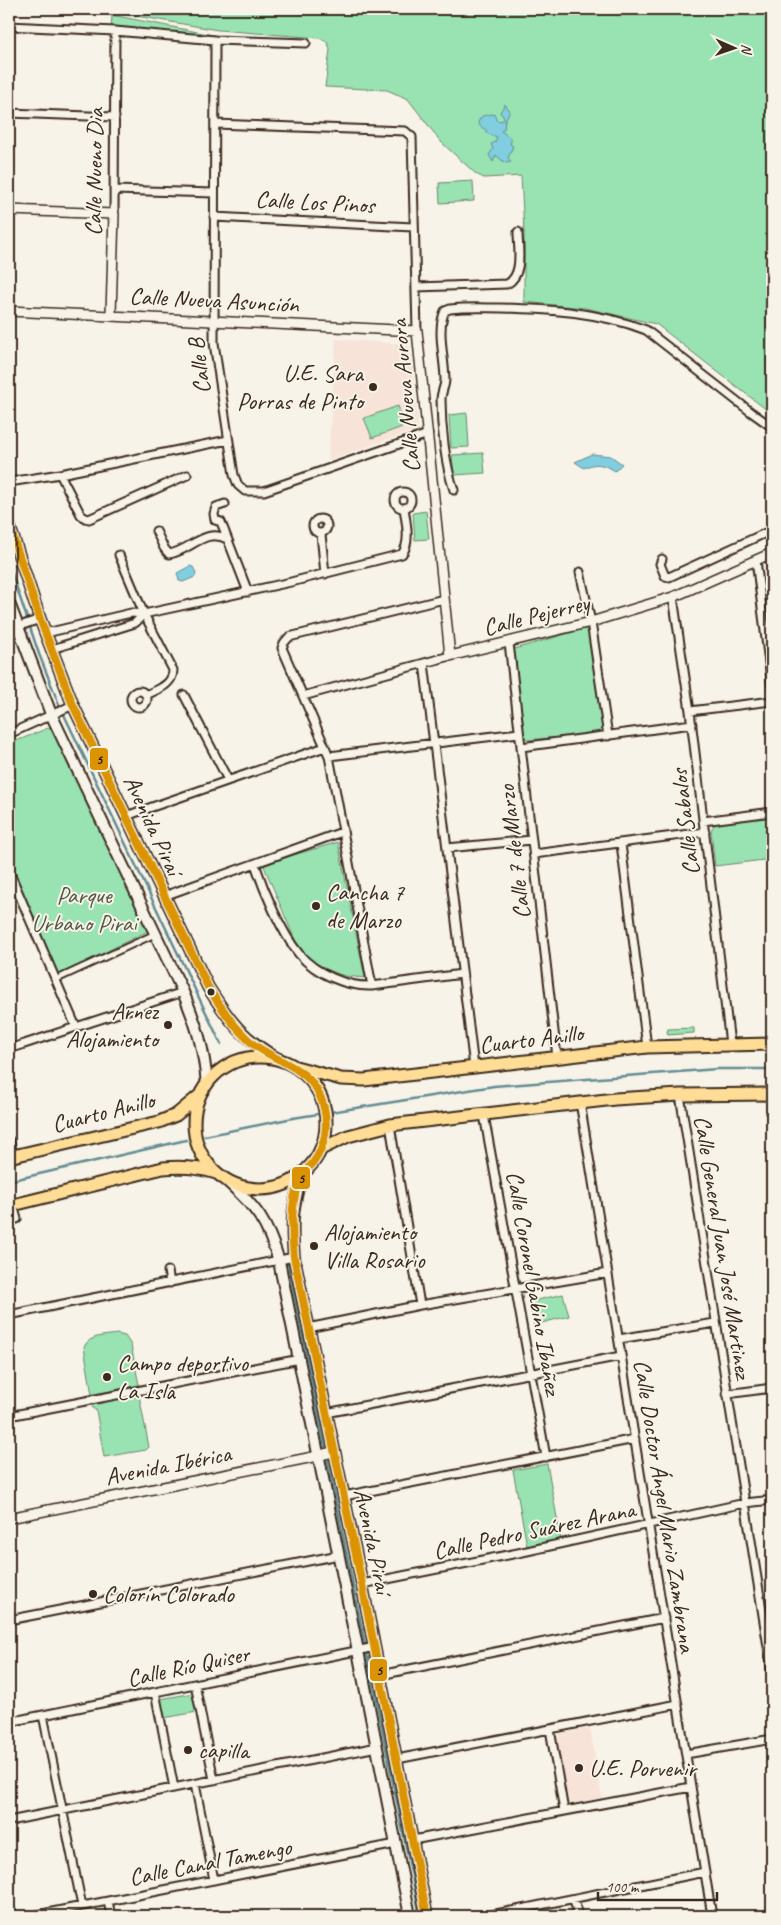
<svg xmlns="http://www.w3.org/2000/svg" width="781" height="1925" font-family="Caveat,sans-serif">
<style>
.built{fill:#f7e3d7}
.green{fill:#99e2b2;stroke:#6a8668}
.water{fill:#80cedf;stroke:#648c92}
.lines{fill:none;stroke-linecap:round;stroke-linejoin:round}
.stream{stroke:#648c92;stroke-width:2.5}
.pedestrian-casing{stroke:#3b2a1e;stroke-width:9}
.minor-casing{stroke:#3b2a1e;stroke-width:11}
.tertiary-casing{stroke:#3b2a1e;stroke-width:12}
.secondary-casing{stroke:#3b2a1e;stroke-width:14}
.trunk-casing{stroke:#3b2a1e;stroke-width:15}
.pedestrian{stroke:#f7f3e8;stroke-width:5}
.minor{stroke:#f7f3e8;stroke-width:7}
.tertiary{stroke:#f7f3e8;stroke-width:9}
.secondary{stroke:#f7f3e8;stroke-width:10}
.trunk{stroke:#ffdd96;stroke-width:11}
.bus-1-casing{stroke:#f7f3e8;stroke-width:11}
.bus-1{stroke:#db9304;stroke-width:8}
.poi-dot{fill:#3b2a1e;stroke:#f7f3e8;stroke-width:2}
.labels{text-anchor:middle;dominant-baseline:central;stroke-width:4;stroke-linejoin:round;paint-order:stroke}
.street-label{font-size:24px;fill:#3b2a1e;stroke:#f7f3e8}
.poi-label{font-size:24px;fill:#3b2a1e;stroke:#f7f3e8;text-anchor:start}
.park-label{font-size:24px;fill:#525843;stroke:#f7f3e8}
.line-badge{stroke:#f7f3e8;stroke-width:2}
.pale-badge-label{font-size:14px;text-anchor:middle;font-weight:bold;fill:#111}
</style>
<rect width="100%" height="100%" fill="#f7f3e8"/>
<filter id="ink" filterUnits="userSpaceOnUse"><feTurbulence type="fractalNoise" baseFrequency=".02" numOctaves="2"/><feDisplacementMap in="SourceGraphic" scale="10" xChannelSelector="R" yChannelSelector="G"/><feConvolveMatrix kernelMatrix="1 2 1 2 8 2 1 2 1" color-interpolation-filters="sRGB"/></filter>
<g filter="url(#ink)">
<path class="built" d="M336,339l72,5 2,3 8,79 -2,4 -88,30z
M590,1728l12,70 -32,6 -4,-4 -9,-62 3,-5z"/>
<path class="green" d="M95,9h677v405l-116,-90 -71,-16 -61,-6v-70l-3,-56 -37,2 -8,-4 -35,-32 -33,-43 -21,-9 -62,-3 5,-38 -3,-7 -8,-4 -101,-8z
M112,15l106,21 -1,3 -106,-10z
M473,181l1,20 -34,2 -1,-20z
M398,406l7,20 -33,12 -8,-20z
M467,413l2,34 -18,1 -2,-33z
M483,453l2,20 -31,2 -2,-20z
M426,511l3,28 -14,1 -2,-27z
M584,629l5,3 14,95 -4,6 -71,7 -4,-4 -10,-87z
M53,726l95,205 -89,44 -50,-117v-114z
M772,816v43l-57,7 -4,-34 1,-4 4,-5z
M338,842l27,136 -21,-2 -18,-7 -16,-9 -12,-13 -35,-83z
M694,1028v5l-26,2 -1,-3 1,-3z
M563,1294l6,22 -35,9 -5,-23z
M117,1334l8,2 6,9 8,40 -47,10 -8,-48c5,-12 22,-11 33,-13z
M139,1395l10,52 -3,3 -42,7 -8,-47 -4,-2 3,-6z
M547,1464l14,75 -34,7 -14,-76z
M194,1693l3,19 -33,6 -4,-19z"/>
<path class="water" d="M505,104l5,7 -5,9 -1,9 -3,2 11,8 -2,5 3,2 -5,12 3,4 -6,1 -9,-8 -3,7 -4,-7 4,-6 -2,-5 4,-2 2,-5 -12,-4 2,-2 -7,-5 -2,-4 4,-6 10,-2 3,1 1,5 6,1 2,-3 -4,-6z
M592,454l19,2 11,8 -7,7c-11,-7 -20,-9 -31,-3l-9,-6z
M190,566l3,1 3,6 -1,4 -12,5 -4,-1 -2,-8z"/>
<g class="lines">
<path class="stream" d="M9,565l30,89 19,48 163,342
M205,1136l88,-18 201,-32 223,-17h55
M9,1181l177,-41
M287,1259l133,657"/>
<g class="pedestrian-casing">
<path id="pedestrian" d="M55,980l100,-46"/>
</g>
<g class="minor-casing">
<path id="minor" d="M9,26l106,5 100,9 91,3
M215,40l-1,303 20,132 4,10 7,6h19l164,-57
M9,113l106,4
M215,124l190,7 7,6 5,194
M114,190l100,3
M114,214l1,-183
M214,217l199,10
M416,287l91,-3c17,-9 11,-36 11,-52
M60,474l21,41 4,3 4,1 98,-44
M9,482l51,-8 168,-34
M454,490c-9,-26 -13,-63 -13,-91 0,-7 4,-12 4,-19 0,-20 -9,-51 0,-69l5,-2c17,-2 34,-1 51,-1 49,1 98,4 145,22l105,82 21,15
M395 500a8 8 0 1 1 16 0a8 8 0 1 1-16 0Z
M225,504l-9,3 -2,7 1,6 6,2 27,70
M313 526a7 7 0 1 1 14 0a7 7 0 1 1-14 0Z
M156,531l8,17 5,6c21,-3 36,-27 58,-15
M321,534l4,40
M119,555l25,59 29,56c0,15 -15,19 -27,25
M662,559l-2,5 5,12 4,1 103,-47
M756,560l16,127
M580,572l11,50 17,114
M673,597l17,114 40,333
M17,627l23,-8
M46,633l85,-20 13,1 147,-32 111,-28c9,-12 4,-32 2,-46
M509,643l48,414
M52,649l83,-26 9,-9
M424,663l50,404
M131 699a8 8 0 1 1 16 0a8 8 0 1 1-16 0Z
M184,695l44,85
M303,696l147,-40
M690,711l82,-10
M9,734l64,-29
M521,747l171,-23
M329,756l190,-23
M126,816l199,-69
M703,821l69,-9
M621,844l26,203
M447,848l85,-8
M534,854l171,-22
M255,864c9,27 26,68 44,90 17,20 48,33 73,32l90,-12
M9,871l67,156
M164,896l178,-64
M372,986l-43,-230 -47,-108 2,-5 5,-6 155,-38
M9,1049l174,-57
M680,1095l92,577
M580,1102l132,814
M484,1115l62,342
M390,1125l30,180
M9,1140l5,16
M13,1205l4,14
M168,1271l2,12
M9,1315l285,-58
M308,1328l112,-23 188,-32
M619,1339l96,-16
M727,1394l45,-6
M326,1413l295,-57
M9,1416l291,-57
M344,1496l291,-57
M362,1584l156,-31 227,-50 27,-3
M9,1620l330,-65
M380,1675l284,-57
M195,1684l19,96
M155,1692l19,96
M43,1715l39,191
M9,1722l366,-75
M550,1729l14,82
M686,1754l86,-15
M397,1759l281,-55
M195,1784l19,96
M9,1821l368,-74
M413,1840l278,-53
M574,1899l4,17
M108,1901l3,15
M32,1916l364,-72
M486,1916l219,-44"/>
</g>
<g class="tertiary-casing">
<path id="tertiary" d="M9,210l105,4 -3,100
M9,311l408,20 33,325 141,-34 82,-25 99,-44
M9,631l8,-4
M320,1455l13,-3
M9,1518l309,-62"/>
</g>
<g class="secondary-casing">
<path id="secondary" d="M9,525l31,94 33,86 135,282c22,35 35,52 72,73
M9,603l42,111 132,278c14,34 21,56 24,93
M302,1174c-10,32 -11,50 -8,83l68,327 65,332
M227,1181c30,27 40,41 52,80l79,390 52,265"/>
</g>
<g class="trunk-casing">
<path id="trunk" d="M194 1123a66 66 0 1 1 132 0a66 66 0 1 1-132 0Z
M296,1067l45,12 23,1 283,-33 125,-3
M321,1149l27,-13 42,-11 225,-26 65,-4 92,-1
M9,1157l150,-35 17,-7 23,-19
M9,1206l154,-38c19,-2 35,-1 53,5"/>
</g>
<use href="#pedestrian" class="pedestrian"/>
<use href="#minor" class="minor"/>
<use href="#tertiary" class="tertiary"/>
<use href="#secondary" class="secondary"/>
<use href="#trunk" class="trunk"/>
<g class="bus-1-casing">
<path id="bus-1" d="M9,525l31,94 33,86 135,282c13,20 26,41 45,57 13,10 29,16 43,25 23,14 33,40 29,66 -2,10 -6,20 -12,28 -3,4 -8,7 -10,11 -14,22 -11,59 -9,83l68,327 65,332"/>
</g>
<use href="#bus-1" class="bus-1"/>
</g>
</g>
<g class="poi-dot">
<circle cx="373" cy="387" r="5"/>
<circle cx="316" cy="906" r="5"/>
<circle cx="211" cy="992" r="4.5"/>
<circle cx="168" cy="1025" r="5"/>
<circle cx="314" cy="1246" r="5"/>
<circle cx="107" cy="1377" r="5"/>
<circle cx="93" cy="1594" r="5"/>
<circle cx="188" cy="1750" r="5"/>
<circle cx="579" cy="1768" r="5"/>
</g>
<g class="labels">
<g class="street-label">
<text transform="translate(94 172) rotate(-89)">Calle Nueno Dia</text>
<text transform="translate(315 202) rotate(3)">Calle Los Pinos</text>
<text transform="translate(214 300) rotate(3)">Calle Nueva Asunción</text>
<text transform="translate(199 366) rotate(-97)">Calle B</text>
<text transform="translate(405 396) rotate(-95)">Calle Nueva Aurora</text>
<text transform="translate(536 615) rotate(-14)">Calle Pejerrey</text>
<text transform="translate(685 822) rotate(-97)">Calle Sabalos</text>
<text transform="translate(153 825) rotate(65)">Avenida Piraí</text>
<text transform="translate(514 852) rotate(-97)">Calle 7 de Marzo</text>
<text transform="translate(531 1039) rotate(-7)">Cuarto Anillo</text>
<text transform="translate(103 1112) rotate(-14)">Cuarto Anillo</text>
<text transform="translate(723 1247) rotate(81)">Calle General Juan José Martinez</text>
<text transform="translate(534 1283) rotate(80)">Calle Coronel Gabino Ibañez</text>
<text transform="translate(168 1465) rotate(-11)">Avenida Ibérica</text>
<text transform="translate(665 1506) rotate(81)">Calle Doctor Ángel Mario Zambrana</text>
<text transform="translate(534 1530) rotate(-12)">Calle Pedro Suárez Arana</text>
<text transform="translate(373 1541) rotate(78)">Avenida Piraí</text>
<text transform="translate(188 1666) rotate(-12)">Calle Río Quiser</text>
<text transform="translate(210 1862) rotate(-11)">Calle Canal Tamengo</text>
</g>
<g class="poi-label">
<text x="363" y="373" text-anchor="end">U.E. Sara<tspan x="363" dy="28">Porras de Pinto</tspan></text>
<text x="326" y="892">Cancha 7<tspan x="326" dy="28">de Marzo</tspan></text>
<text x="158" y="1011" text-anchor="end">Arnez<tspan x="158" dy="28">Alojamiento</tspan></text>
<text x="324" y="1232">Alojamiento<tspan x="324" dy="28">Villa Rosario</tspan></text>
<text x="117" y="1363">Campo deportivo<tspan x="117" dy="28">La Isla</tspan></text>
<text x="103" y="1594">Colorín Colorado</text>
<text x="198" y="1750">capilla</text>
<text x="589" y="1768">U.E. Porvenir</text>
</g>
<g class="park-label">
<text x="84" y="895">Parque<tspan x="84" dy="28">Urbano Pirai</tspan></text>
</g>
</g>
<g class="line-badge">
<rect x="89" y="747" width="20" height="24" rx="5" fill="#db9304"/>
<rect x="291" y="1166" width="20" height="24" rx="5" fill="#db9304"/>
<rect x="369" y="1658" width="19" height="24" rx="5" fill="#db9304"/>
</g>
<g class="pale-badge-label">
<text x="99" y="764">5</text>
<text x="301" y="1183">5</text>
<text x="379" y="1675">5</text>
</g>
<rect width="781" height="1925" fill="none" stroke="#f7f3e8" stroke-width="30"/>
<rect x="15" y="15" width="751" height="1895" fill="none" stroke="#3b2a1e" stroke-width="2" filter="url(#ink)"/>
<g transform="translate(734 48) rotate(92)" stroke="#f7f3e8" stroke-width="4" paint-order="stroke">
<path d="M0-4L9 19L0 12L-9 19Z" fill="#3b2a1e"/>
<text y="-8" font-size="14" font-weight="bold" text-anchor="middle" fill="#3b2a1e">N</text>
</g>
<path d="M598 1892v8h119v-8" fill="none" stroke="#3b2a1e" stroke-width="2.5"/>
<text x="606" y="1892" font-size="15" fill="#3b2a1e" stroke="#f7f3e8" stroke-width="4" paint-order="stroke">100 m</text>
</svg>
